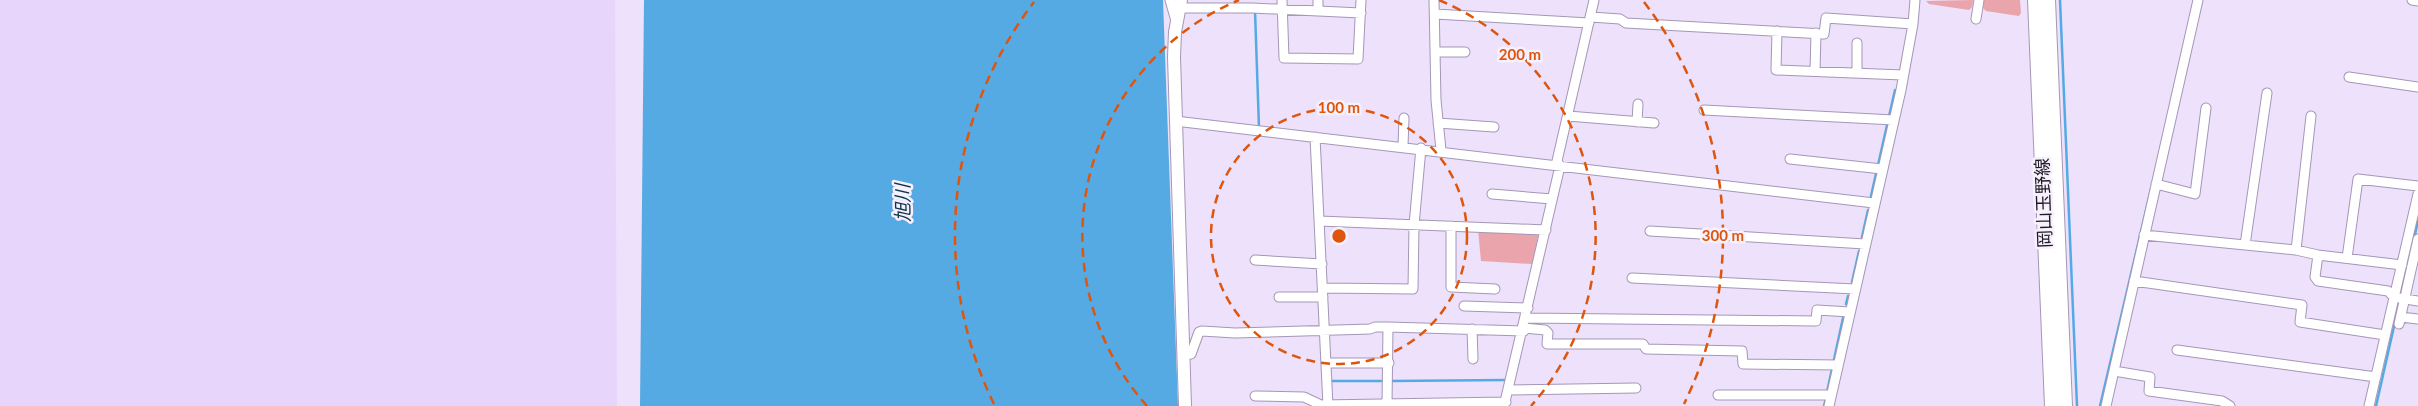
<svg xmlns="http://www.w3.org/2000/svg" width="2418" height="406" font-family="Lato,'Noto Sans JP',sans-serif">
<style>
.built{fill:#e8d5fc}
.green{fill:#eaa5ac}
.water{fill:#56aae3}
.lines{fill:none;stroke-linecap:round;stroke-linejoin:round}
.stream{stroke:#56aae3;stroke-width:2.5}
.street-casing{stroke:#a597b5;stroke-width:11}
.secondary-casing{stroke:#a597b5;stroke-width:14}
.primary-casing{stroke:#a597b5;stroke-width:16}
.street{stroke:#fff;stroke-width:9}
.secondary{stroke:#fff;stroke-width:12}
.primary{stroke:#fff;stroke-width:14}
.ring{fill:none;stroke:#de560d;stroke-width:2.5;stroke-dasharray:9 6}
.labels{text-anchor:middle;dominant-baseline:central;stroke-width:5;stroke-linejoin:round;paint-order:stroke}
.street-label{font-size:18px;fill:#1f1925;stroke:#f7f1fe}
.water-label{font-size:19px;font-style:italic;fill:#10354c;stroke:#f7f1fe}
.centre{fill:#de560d;stroke:#f7f1fe;stroke-width:2.5}
.ring-label{font-size:15px;text-anchor:middle;font-weight:bold;fill:#de560d;stroke:#f7f1fe;stroke-width:5;stroke-linejoin:round;paint-order:stroke}
</style>
<rect width="100%" height="100%" fill="#ede1fb"/>
<path class="built" d="M0,0h615l2,406h-617z"/>
<path class="green" d="M1973,0l-1,7 -3,3 -40,-6 -3,-3z
M1984,0h36l1,13 -2,3 -33,-5 -3,-3z
M1478,230l61,2 -7,32 -51,-3z"/>
<path class="water" d="M644,0h519l15,406h-538z"/>
<g class="lines">
<path class="stream" d="M2060,0l17,406
M1255,11l4,117
M1871,196l24,-106
M1862,237l6,-27
M2414,239l4,-18
M1852,282l7,-31
M1846,304l2,-8
M1330,381h54
M1391,381l116,-1
M1827,392l16,-74
M1824,406l2,-8
M2100,406l51,-217
M2376,406l19,-84"/>
<g class="street-casing">
<path id="street" d="M1170,0l6,21
M1282,0l2,58 74,1 3,-59
M1434,0l2,100 5,50
M2412,0l6,1
M1179,8h73l109,5
M1318,11v-11
M1435,14l154,9
M1591,17l29,2 6,4 198,11 2,-16 87,6
M1976,19l3,-19
M1777,31l-1,39 127,5
M1436,52h29
M1815,71l1,-38
M1857,73v-30
M2349,77l69,10
M1704,110l190,10
M1568,116l86,7
M1175,121l699,82
M1637,122l1,-18
M1438,123l56,4
M1315,137l13,269
M1403,146l1,-28
M1790,159l92,10
M2156,184l39,10 11,-86
M1492,194l60,5
M1319,221l227,9
M1451,226v61l44,2
M1650,231l215,13
M2144,235l152,15 22,5 84,10
M2245,245l22,-152
M2296,250l15,-134
M2318,255l-3,22 3,4 70,10 6,6 24,4
M2347,258l11,-79 60,7
M1255,260l67,4
M1632,278l223,11
M2134,281l168,24 -2,17 85,13
M1323,288l90,1 1,-64 7,-77
M1279,297h44
M1464,306l64,2
M2401,317l17,2
M1526,318l290,3 1,-11 33,2
M2399,324l19,-85
M1388,327l136,4
M1524,328l21,2 3,3 -1,11h96l3,5 96,2 1,13 95,1
M1472,329l1,30
M2177,350l199,27
M1184,355l7,-1 8,-22 3,-1 33,2 135,-4 5,-2h13l-1,77
M1326,363h63
M2114,371l36,6 -1,14 73,10 8,5
M1508,390l128,-2
M1718,395h113
M1255,396l49,1 17,8 185,-3
M1504,406l56,-240 -3,-5 37,-161
M1829,406l72,-316 12,-66 2,-24
M2106,406l92,-406
M2369,406l49,-212"/>
</g>
<g class="secondary-casing">
<path id="secondary" d="M1181,0l-6,32 -1,25 11,349"/>
</g>
<g class="primary-casing">
<path id="primary" d="M2035,0l17,406
M2048,0l17,406"/>
</g>
<use href="#street" class="street"/>
<use href="#secondary" class="secondary"/>
<use href="#primary" class="primary"/>
</g>
<g class="ring">
<circle cx="1339" cy="236" r="128"/>
<path d="M1147 406A256 256 0 0 1 1239 0M1439 0A256 256 0 0 1 1531 406"/>
<path d="M994 404A384 384 0 0 1 1034 2M1644 2A384 384 0 0 1 1684 404"/>
</g>
<g class="labels">
<g class="street-label">
<text transform="translate(2043 203) rotate(-92)">岡山玉野線</text>
</g>
<g class="water-label">
<text transform="translate(902 203) rotate(-91)">旭川</text>
</g>
</g>
<circle cx="1339" cy="236" r="8" class="centre"/>
<g class="ring-label">
<text x="1520" y="60">200 m</text>
<text x="1339" y="113">100 m</text>
<text x="1723" y="241">300 m</text>
</g>
</svg>
